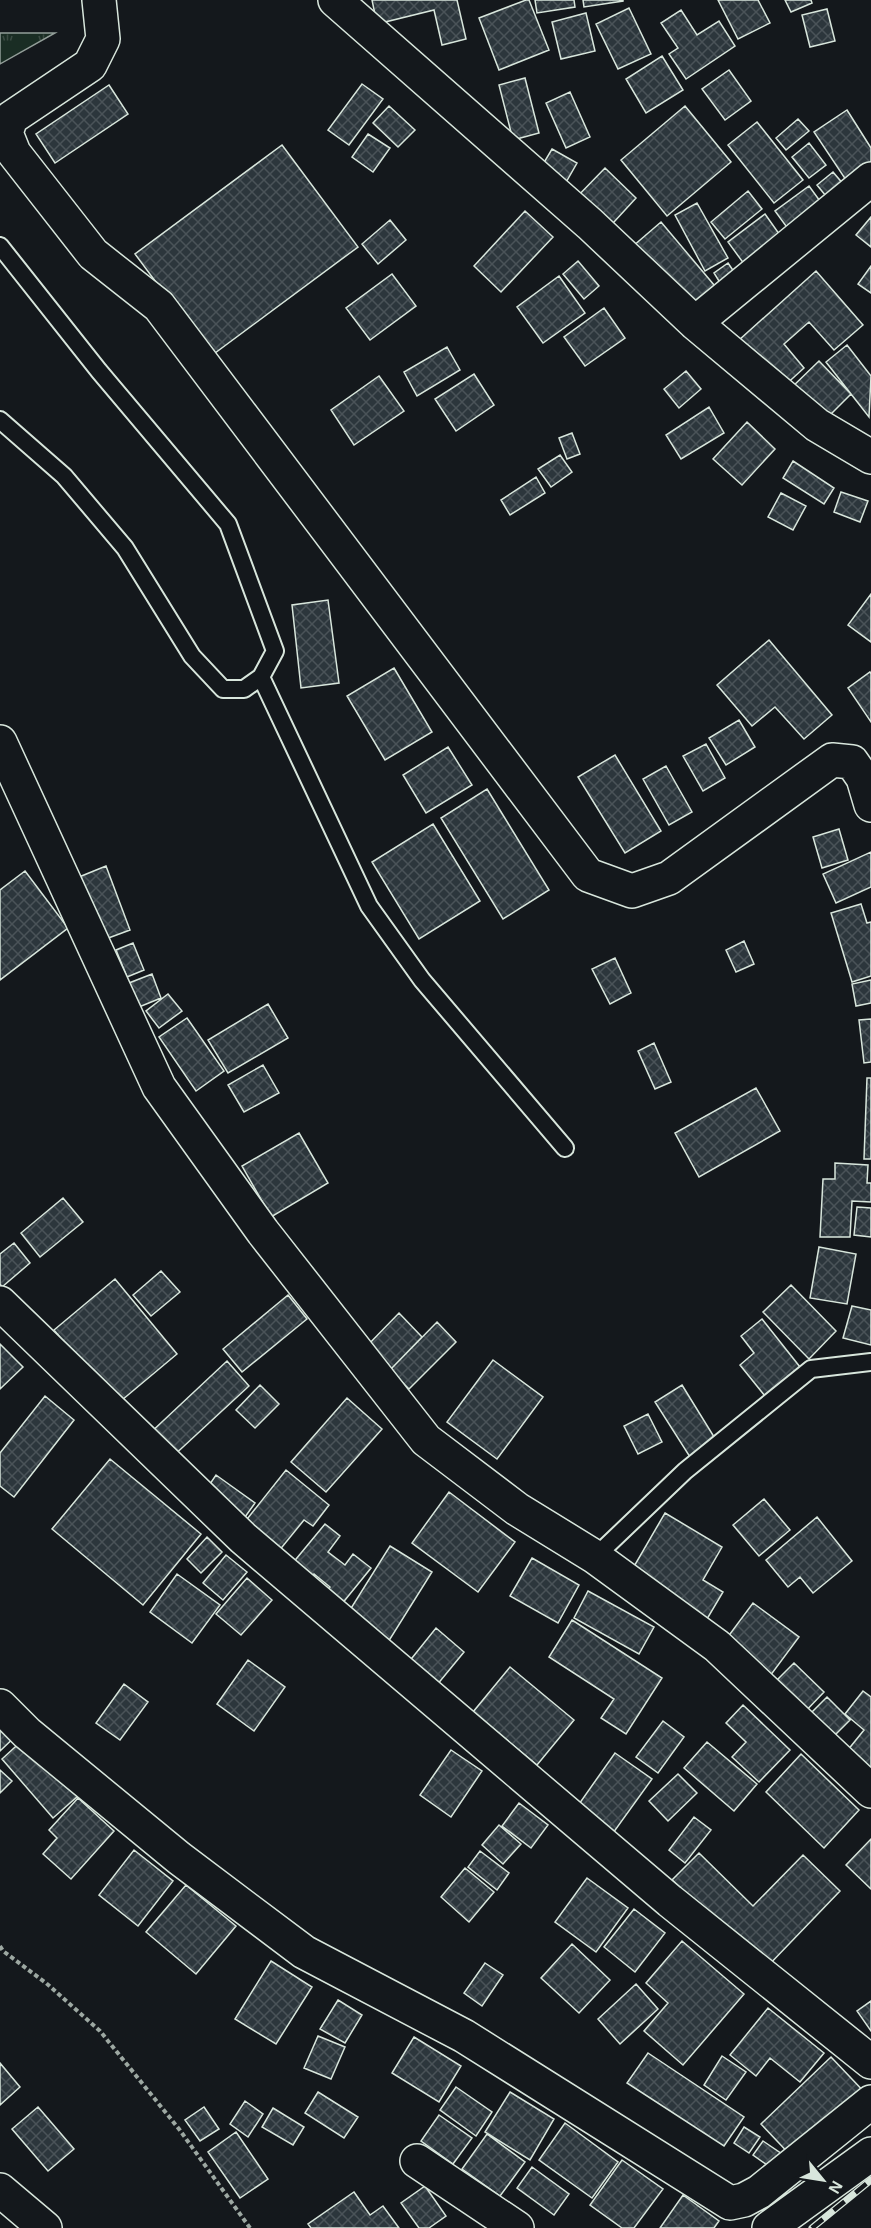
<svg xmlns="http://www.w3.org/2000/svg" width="871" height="2228" font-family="Arial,sans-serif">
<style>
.grass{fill:url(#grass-tufts);stroke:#939e99;stroke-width:1.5}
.building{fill:url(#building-cross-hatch);stroke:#d8e6dc;stroke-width:1.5}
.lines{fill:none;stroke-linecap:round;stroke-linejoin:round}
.lane-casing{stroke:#d8e6dc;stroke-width:20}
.street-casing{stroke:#d8e6dc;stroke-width:36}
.path{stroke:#9da8a2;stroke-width:4;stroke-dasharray:4.5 3;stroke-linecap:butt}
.lane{stroke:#14181c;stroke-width:16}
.street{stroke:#14181c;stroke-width:33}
.rail-casing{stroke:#d8e6dc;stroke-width:7}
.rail{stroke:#14181c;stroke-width:4.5;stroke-dasharray:14;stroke-linecap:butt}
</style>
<defs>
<pattern id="grass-tufts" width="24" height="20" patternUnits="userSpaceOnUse" patternTransform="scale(1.5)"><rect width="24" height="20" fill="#1a2d24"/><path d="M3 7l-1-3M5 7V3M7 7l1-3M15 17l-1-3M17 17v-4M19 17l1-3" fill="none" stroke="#3b4b43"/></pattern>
<pattern id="building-cross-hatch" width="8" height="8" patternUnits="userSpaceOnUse" patternTransform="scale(1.5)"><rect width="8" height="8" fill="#2c363c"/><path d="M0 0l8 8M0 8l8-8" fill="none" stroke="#4a5358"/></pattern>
</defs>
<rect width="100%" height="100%" fill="#14181c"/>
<path class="grass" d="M0,33h55l-55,31z"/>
<path class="building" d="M372,0h85l9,39 -24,6 -8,-35 -57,14z
M526,0h3l20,50 -50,20 -20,-52z
M535,0h39l1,7 -38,6z
M583,0h40v1l-39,6z
M718,0h40l12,23 -32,16z
M785,0h26l1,3 -21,9z
M629,8l22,46 -33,15 -22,-45z
M827,9l8,32 -25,6 -8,-32z
M681,10l16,25 22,-14 16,25 -49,33 -17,-25 9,-6 -17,-25z
M586,13l9,38 -34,8 -9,-37z
M662,56l21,34 -37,23 -20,-34z
M729,70l22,31 -26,19 -23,-31z
M525,78l14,55 -26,7 -14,-55z
M362,84l21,15 -34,46 -21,-15z
M109,85l19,29 -73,49 -19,-29z
M570,92l20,45 -24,11 -20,-45z
M389,106l26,24 -17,17 -25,-24z
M685,106l46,56 -64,54 -46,-56z
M847,110l24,38v28l-19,13 -38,-57z
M798,119l11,12 -23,19 -10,-12z
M757,122l46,58 -29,23 -46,-58z
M368,134l22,14 -17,24 -21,-15z
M809,143l17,22 -17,13 -17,-21z
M282,145l76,102 -147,109 -76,-102z
M552,149l25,14 -16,28 -25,-15z
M605,168l31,30 -33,36 -32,-31z
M833,172l17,20 -16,14 -17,-21z
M809,186l19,26 -34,25 -19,-26z
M748,191l14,18 -37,30 -14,-17z
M697,203l31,55 -23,13 -30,-56z
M525,211l28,26 -52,55 -27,-26z
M765,214l22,31 -37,27 -22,-30z
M871,217v30l-15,-12z
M390,220l16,20 -28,24 -16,-20z
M661,222l64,76 -30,23 -70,-68z
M578,261l21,25 -15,13 -21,-25z
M728,263l13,19 -14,12 -13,-21z
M871,266v27l-13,-9z
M816,271l47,54 -29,25 -25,-28 -25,22 20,24 -22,20 -43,-48z
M392,274l24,32 -46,34 -24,-32z
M559,276l26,37 -42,30 -26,-36z
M604,308l21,30 -40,28 -21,-29z
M847,345l24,31 -2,41 -43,-55z
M447,347l13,23 -43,26 -13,-24z
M819,361l32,33 -30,30 -32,-34z
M686,371l15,18 -22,19 -15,-19z
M474,374l20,31 -38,26 -21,-32z
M379,376l25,35 -50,34 -23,-35z
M709,407l15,26 -43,26 -15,-24z
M747,422l28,27 -33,36 -29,-26z
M572,433l8,21 -13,5 -8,-21z
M560,455l12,17 -21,15 -13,-18z
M793,461l41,27 -10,16 -41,-26z
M536,477l9,16 -35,22 -9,-15z
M841,492l27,9 -8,21 -26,-10z
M781,493l25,13 -13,24 -25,-13z
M871,594v48l-23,-17z
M328,600l11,83 -38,5 -9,-83z
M769,640l63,75 -28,24 -29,-32 -23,19 -35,-41z
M394,668l38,64 -47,28 -38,-64z
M870,672l1,2v48l-23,-34z
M739,720l16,27 -29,18 -17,-27z
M706,744l19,34 -22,13 -20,-35z
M448,747l24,38 -46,28 -23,-38z
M615,755l46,76 -36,22 -47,-76z
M666,766l26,46 -23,13 -26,-46z
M487,789l62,101 -46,29 -62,-101z
M433,824l47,77 -61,38 -47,-77z
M839,829l9,31 -26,8 -9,-31z
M871,852v35l-35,16 -13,-29z
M106,866l24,64 -27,10 -24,-63z
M25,871l43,57 -68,52v-90z
M861,904l6,19 4,-1v54l-19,6 -21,-69z
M744,941l10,23 -18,8 -10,-22z
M133,943l11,27 -17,7 -11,-27z
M615,958l16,35 -21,11 -18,-35z
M152,974l9,24 -22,9 -10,-24z
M871,980v23l-15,3 -4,-22z
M168,994l14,17 -23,17 -13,-17z
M268,1004l20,34 -60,35 -20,-33z
M187,1018l37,53 -28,20 -37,-54z
M871,1019v43l-7,1 -5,-43z
M654,1043l17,39 -16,7 -17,-38z
M263,1065l16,28 -35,19 -16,-27z
M867,1078h4v81h-7z
M756,1088l24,43 -81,46 -24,-44z
M299,1133l29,50 -57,34 -29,-51z
M835,1163l33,2 -1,18h4v19l-19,-1 -2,36h-30l3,-58h12z
M63,1198l20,24 -43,35 -19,-24z
M857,1207l14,1v29l-17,-2z
M14,1243l16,20 -28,24 -2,-3v-30z
M819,1247l37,7 -9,50 -37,-6z
M161,1271l19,21 -29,24 -18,-21z
M115,1279l62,75 -61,51 -62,-75z
M791,1285l45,46 -27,28 -46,-47z
M288,1295l19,24 -65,53 -19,-23z
M852,1306l19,4v35l-28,-7z
M399,1313l23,24 -32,33 -24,-23z
M762,1319l38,48 -35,29 -25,-31 14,-12 -13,-17z
M437,1322l19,20 -47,47 -19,-19z
M0,1344l23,23 -23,22z
M493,1360l50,37 -46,62 -50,-37z
M227,1361l22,25 -79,73 -22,-24z
M260,1385l19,19 -24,24 -19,-18z
M682,1385l34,55 -26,17 -35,-55z
M45,1396l29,24 -60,77 -14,-11v-33z
M347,1398l35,31 -56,63 -35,-30z
M648,1414l14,28 -24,12 -14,-28z
M110,1459l91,75 -58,71 -91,-76z
M286,1470l43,35 -16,21 -9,-6 -30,37 -34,-29z
M216,1475l39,28 -15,21 -39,-27z
M449,1492l66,50 -37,50 -66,-49z
M764,1499l26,31 -31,26 -26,-31z
M665,1513l57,34 -19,33 20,12 -16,27 -78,-44z
M817,1517l35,44 -39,32 -13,-16 -12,10 -22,-27z
M325,1524l15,12 -12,16 17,13 8,-11 18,14 -34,42 -16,-13 9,-10 -16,-13 -9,11 -18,-15z
M207,1537l15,15 -21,21 -14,-14z
M390,1546l42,26 -47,75 -42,-26z
M226,1555l21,17 -24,28 -20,-17z
M532,1558l47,27 -21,38 -48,-27z
M177,1574l43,31 -28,38 -42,-31z
M247,1578l25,22 -31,35 -25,-21z
M588,1591l66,36 -15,27 -65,-36z
M753,1603l46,34 -29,39 -46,-34z
M572,1620l90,58 -36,56 -25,-16 13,-19 -65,-42z
M436,1628l28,24 -32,39 -28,-23z
M248,1660l37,27 -31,44 -37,-27z
M794,1663l30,29 -24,25 -30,-30z
M510,1667l64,53 -37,45 -64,-53z
M124,1684l24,18 -28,38 -24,-17z
M863,1691l8,6v82l-28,-23 21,-26 -19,-16z
M827,1697l23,23 -19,19 -23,-23z
M743,1705l47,45 -31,32 -27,-25 14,-15 -20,-19z
M0,1710l21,21 -21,20z
M663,1721l21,16 -26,36 -22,-16z
M26,1737l52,59 -25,22 -51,-59z
M707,1742l50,42 -23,27 -50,-43z
M451,1750l31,21 -31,46 -31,-22z
M615,1753l37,26 -44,61 -36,-26z
M801,1754l58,56 -35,38 -58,-56z
M0,1770l12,11 -12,12z
M678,1774l19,19 -29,28 -19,-20z
M78,1798l36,33 -43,48 -28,-25 14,-16 -8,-8z
M519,1803l29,22 -17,23 -29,-22z
M694,1817l17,13 -26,33 -16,-13z
M499,1825l22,19 -18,20 -21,-19z
M871,1839v50l-25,-24z
M134,1850l39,31 -35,45 -39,-31z
M480,1851l29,22 -12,17 -29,-23z
M699,1853l54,53 50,-51 37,36 -75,78 -93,-89z
M465,1868l29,24 -25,30 -28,-25z
M587,1878l41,30 -32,44 -41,-30z
M186,1885l50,41 -40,48 -50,-42z
M634,1909l31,24 -30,39 -31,-25z
M682,1941l62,53 -61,71 -39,-34 24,-28 -22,-20z
M572,1944l38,36 -31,33 -38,-35z
M271,1961l41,26 -36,57 -41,-25z
M485,1963l18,12 -21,31 -18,-13z
M636,1984l22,25 -38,35 -22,-25z
M338,2000l24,15 -17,28 -25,-14z
M871,2001v30l-14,-20z
M768,2008l56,45 -24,29 -30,-24 -14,18 -26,-21z
M318,2036l27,11 -14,32 -27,-11z
M414,2037l47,29 -22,36 -47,-29z
M648,2053l96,64 -20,29 -97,-63z
M722,2056l24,16 -20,28 -22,-15z
M831,2057l38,40 -74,63 -34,-36z
M0,2063l20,24 -20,18z
M456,2087l36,25 -16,24 -36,-26z
M318,2092l40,25 -14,21 -39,-25z
M510,2092l44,27 -24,41 -45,-28z
M245,2101l18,13 -15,23 -18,-13z
M38,2107l36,42 -26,22 -36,-42z
M204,2107l15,22 -19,12 -15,-21z
M273,2108l31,19 -11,18 -31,-18z
M439,2115l33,23 -19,26 -32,-23z
M565,2123l53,39 -26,36 -53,-38z
M744,2127l16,10 -11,16 -15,-10z
M236,2132l32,47 -28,19 -32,-46z
M487,2134l38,28 -25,34 -38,-27z
M763,2141l22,15 -11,14 -21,-15z
M622,2160l41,29 -29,39h-12l-32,-23z
M532,2167l37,27 -15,21 -37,-27z
M425,2186l21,30 -17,12h-10l-18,-25z
M354,2192l16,23 13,-9 16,22h-88l-3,-4z
M683,2195l36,26 -5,7h-54z"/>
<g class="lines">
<g class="lane-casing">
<path id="lane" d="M0,246l99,125 129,153 47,127 -14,26
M0,420l64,56 61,72 67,108 31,33h21l17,-12 108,229 53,74 143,168
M595,1557l90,-86 126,-102 60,-7"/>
</g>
<g class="street-casing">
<path id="street" d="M99,0l4,39 -13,26 -79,53 -5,15 8,20 79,101 66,52 429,569 44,16 37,-13 163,-118 20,2 11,16 8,27
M335,0l255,224 105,99 122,102 54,32
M695,323l176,-144
M0,742l159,345 104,145 163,208 91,69 78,48 122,89 154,145
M0,1303l243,235 427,363 201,161
M0,1706l27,27 152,125 125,94 160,84 266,167 14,-3 15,-8 112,-90
M417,2161l100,67
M0,2190l45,38
M769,2228l102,-74"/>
</g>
<path class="path" d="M0,1946l3,5 43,32 54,48 79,98 71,99"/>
<use href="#lane" class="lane"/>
<use href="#street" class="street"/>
<g class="rail-casing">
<path id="rail" d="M812,2228l59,-48"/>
</g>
<use href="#rail" class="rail"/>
</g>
<g transform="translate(823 2180) rotate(120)" stroke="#14181c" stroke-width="4.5" paint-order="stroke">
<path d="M0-4.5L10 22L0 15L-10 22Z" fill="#d8e6dc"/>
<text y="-9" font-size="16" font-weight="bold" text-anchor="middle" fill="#d8e6dc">N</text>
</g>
</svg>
